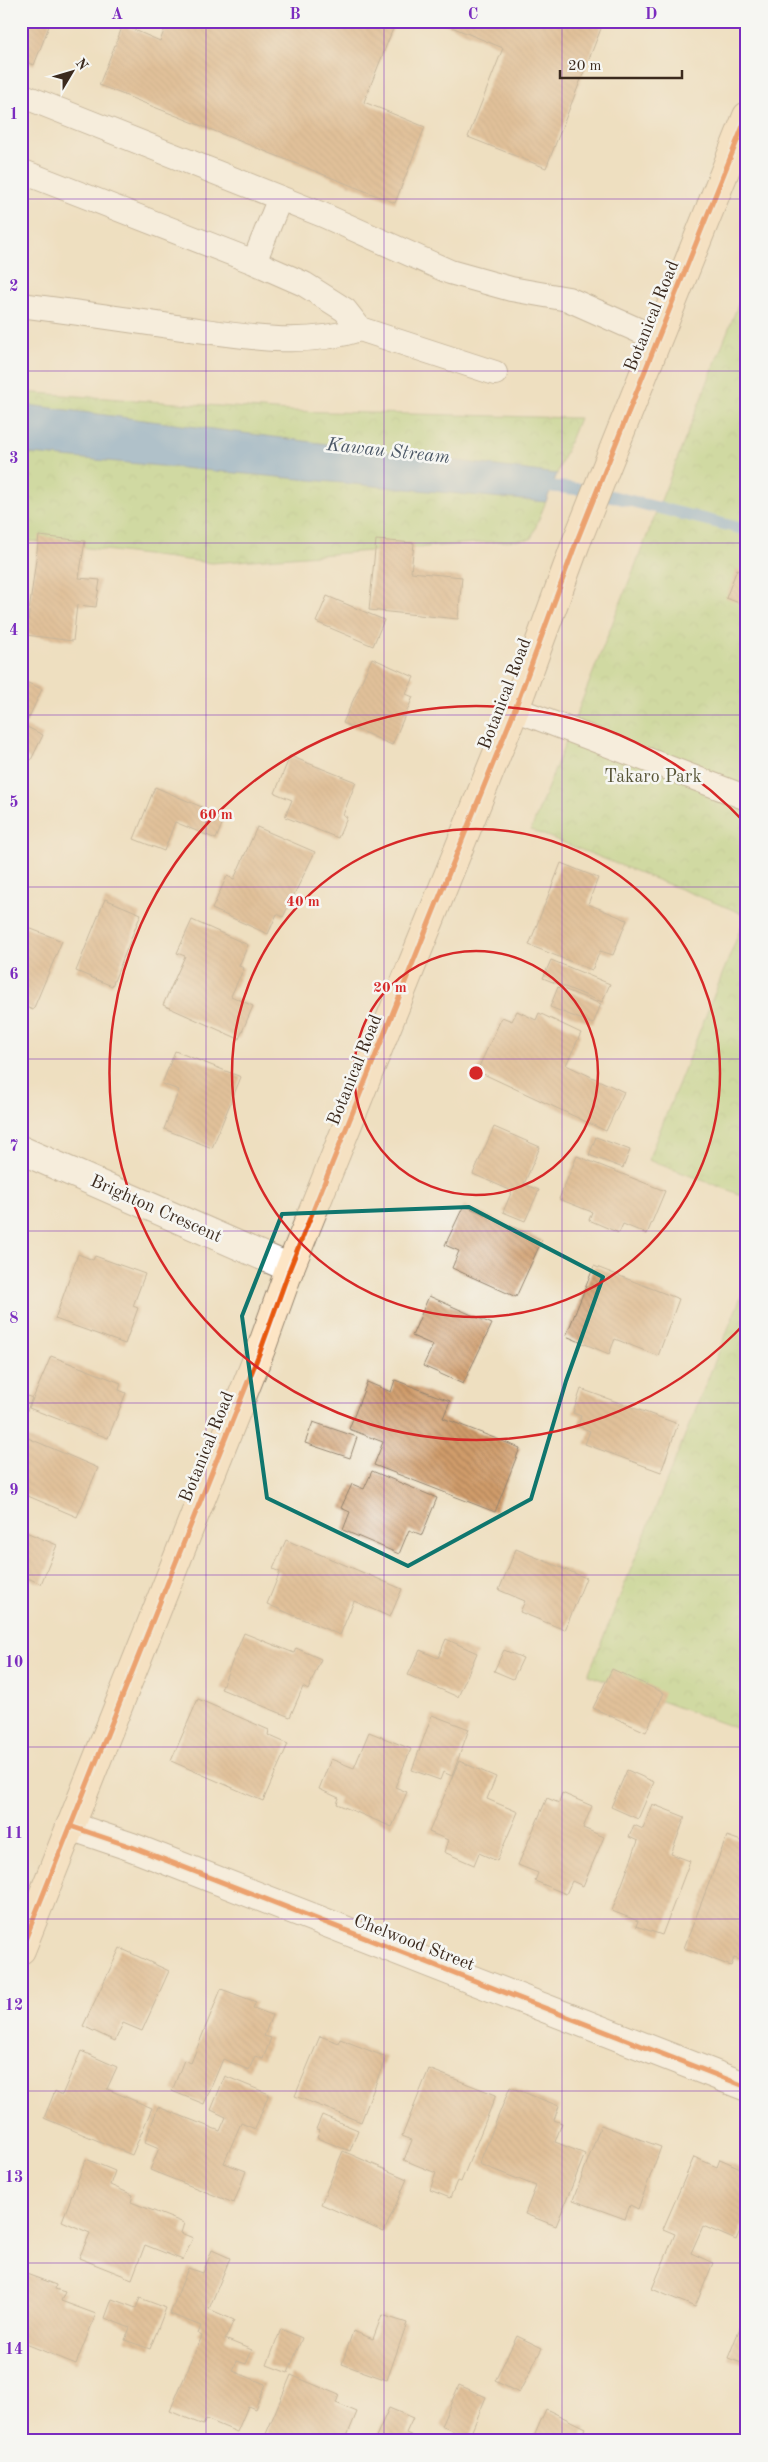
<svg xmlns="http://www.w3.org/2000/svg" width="768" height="2462" font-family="'Old Standard TT',serif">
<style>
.park{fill:url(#park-crowns);stroke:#737e4e}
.water{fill:#659ed4;stroke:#506479}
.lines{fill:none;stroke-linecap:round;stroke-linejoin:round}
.stream{stroke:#659ed4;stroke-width:12}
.building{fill:url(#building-back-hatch)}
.lane-casing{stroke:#94846f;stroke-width:26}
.street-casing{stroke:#94846f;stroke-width:30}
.secondary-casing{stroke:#94846f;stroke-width:30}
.lane{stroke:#fff;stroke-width:24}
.street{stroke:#fff;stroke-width:28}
.secondary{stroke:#fde5c5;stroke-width:28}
.cycleway-casing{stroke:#f6f6f2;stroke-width:8}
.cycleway{stroke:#e8590c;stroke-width:5}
.marked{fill:none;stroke:#0f766e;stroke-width:4;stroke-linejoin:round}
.grid{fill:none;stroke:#7b2cbf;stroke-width:1;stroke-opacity:0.55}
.ring{fill:none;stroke:#d62828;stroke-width:2.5}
.labels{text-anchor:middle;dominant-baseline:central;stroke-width:5;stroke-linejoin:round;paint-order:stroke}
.street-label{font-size:18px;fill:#3b2a1e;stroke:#f6f6f2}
.park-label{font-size:18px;fill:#575436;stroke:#f6f6f2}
.water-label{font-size:19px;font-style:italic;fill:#4c5867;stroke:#f6f6f2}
.centre{fill:#d62828;stroke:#f6f6f2;stroke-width:2.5}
.ring-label{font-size:15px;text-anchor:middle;font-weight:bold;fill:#d62828;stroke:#f6f6f2;stroke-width:5;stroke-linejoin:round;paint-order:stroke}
.neatline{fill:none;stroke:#7b2cbf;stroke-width:2}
.grid-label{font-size:16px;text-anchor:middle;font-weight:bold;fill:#7b2cbf}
</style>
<defs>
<pattern id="park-crowns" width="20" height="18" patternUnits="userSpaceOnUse" patternTransform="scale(1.25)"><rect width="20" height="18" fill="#abd37e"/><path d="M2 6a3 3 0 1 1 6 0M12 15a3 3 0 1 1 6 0" fill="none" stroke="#94b56c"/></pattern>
<pattern id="building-back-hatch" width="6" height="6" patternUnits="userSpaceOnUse" patternTransform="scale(1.25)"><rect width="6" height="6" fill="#d09c6b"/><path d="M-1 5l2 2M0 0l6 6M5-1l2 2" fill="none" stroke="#aa7f57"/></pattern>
</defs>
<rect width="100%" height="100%" fill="#f6f6f2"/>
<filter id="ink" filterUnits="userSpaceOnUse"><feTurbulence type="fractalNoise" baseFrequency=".02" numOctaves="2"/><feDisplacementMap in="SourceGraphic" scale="10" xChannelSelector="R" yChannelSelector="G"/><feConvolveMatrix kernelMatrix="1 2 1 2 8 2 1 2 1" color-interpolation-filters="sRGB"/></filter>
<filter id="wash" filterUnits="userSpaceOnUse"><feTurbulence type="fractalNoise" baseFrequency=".0096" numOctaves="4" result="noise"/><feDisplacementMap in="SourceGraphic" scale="20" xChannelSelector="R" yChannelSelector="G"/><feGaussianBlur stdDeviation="1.12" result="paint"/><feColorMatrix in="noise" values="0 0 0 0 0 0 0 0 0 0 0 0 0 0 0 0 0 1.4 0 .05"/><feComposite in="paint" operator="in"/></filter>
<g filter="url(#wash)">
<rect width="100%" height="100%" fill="#eedfc0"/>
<path class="park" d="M747,282v915l-99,-37 98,-245 -215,-85z
M21,392l269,19 289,7 -48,121 -319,24 -191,-23z
M747,1282v450l-159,-57z"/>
<path class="water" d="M21,404l536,70 -11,28 -525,-49z"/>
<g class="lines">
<path class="stream" d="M537,485l50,5 160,40"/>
</g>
<g id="blocks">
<path class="building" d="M21,21h30l-17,44 -13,-5z
M168,21h228l-32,81 61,25 -30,76 -296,-118 24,-60 37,16z
M437,21h167l-58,147 -78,-31 35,-89z
M39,536l46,5 -6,37 21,2 -4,27 -19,-2 -4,36 -47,-6z
M376,540l38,3 -3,29 51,5 -4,42 -89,-9z
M737,569l10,4v33l-21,-8z
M327,596l57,24 -11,26 -57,-24z
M372,658l42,19 -8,17 7,3 -21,48 -49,-22z
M21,680l21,9 -17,37 18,9 -12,25 -10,-5z
M290,756l66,26 -13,33 4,2 -9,21 -53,-21 7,-17 -17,-7z
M155,787l70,30 -9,22 -41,-17 -11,29 -30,-12z
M257,827l58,25 -32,65 -6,-3 -9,20 -56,-25 15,-33 7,3z
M561,863l37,15 -10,26 39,16 -14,35 -13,-4 -8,19 -63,-25z
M105,899l36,15 -29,72 -36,-15z
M192,920l56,25 -9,21 5,2 -13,28 22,10 -14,33 -76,-34 22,-49 -8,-3z
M21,925l41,16 -29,69 -12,-5z
M551,960l59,24 -8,18 -59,-24z
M558,987l43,17 -8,20 -43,-17z
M517,1011l19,9 3,-7 42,20 -15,32 58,27 -18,39 -129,-60 25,-54 10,4z
M175,1051l66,26 -29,71 -48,-19 15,-39 -17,-6z
M494,1127l46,20 -16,37 15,6 -14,31 -22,-9 9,-21 -39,-17z
M596,1137l34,13 -7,18 -34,-13z
M577,1156l88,35 -18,43 -24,-10 -4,9 -30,-13 3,-8 -33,-13z
M464,1205l78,35 -26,57 -64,-29 7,-17 -14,-6z
M78,1254l15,6 2,-4 50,18 -12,32 5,2 -13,36 -70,-25z
M594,1266l85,33 -21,57 -43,-17 -6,15 -43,-18z
M429,1296l63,28 -29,60 -40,-18 10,-21 -21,-9z
M51,1356l70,27 -2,7 7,3 -18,45 -79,-30z
M395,1380l55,21 -7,17 77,30 -25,64 -121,-47 9,-23 -34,-13 18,-47 24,10z
M581,1389l97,35 -17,48 -76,-28 5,-13 -12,-5 3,-10 -8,-3z
M21,1393l11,5 -11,27z
M313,1422l44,15 -7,21 -45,-15z
M21,1435l77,33 -21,49 -56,-24z
M372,1471l65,27 -15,37 -13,-5 -10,24 -56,-24 7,-18 -9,-4 11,-24 12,5z
M21,1530l36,15 -16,39 -20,-9z
M286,1540l116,49 -12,28 -36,-16 -14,34 -73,-31 13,-32 -7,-3z
M516,1549l70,29 -21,52 -45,-18 5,-11 -26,-11z
M244,1633l50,20 2,-5 25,11 -13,31 -5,-3 -13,30 -69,-28z
M446,1639l31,14 -19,44 -50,-22 12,-25 18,8z
M504,1650l19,8 -10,21 -19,-8z
M612,1669l52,24 -18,39 -53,-24z
M198,1699l71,31 -1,5 20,9 -25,57 -92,-40z
M432,1715l37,14 -17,47 -9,-4 -3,8 -28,-10z
M369,1732l42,17 -16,38 12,5 -15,35 -55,-23 2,-6 -20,-9 12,-30 23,9z
M459,1761l37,16 -9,22 31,13 -21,49 -18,-8 -5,12 -30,-13 4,-12 -19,-8z
M627,1770l27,12 -16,37 -27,-12z
M562,1793l30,13 -9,22 21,9 -21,49 -11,-5 -6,13 -31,-13 3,-8 -20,-8 29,-67 12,5z
M652,1804l33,13 -14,37 19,7 -28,74 -26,-9 2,-5 -26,-10 26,-70 -9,-4 5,-12 9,4z
M727,1836l20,7v40l-6,15 6,2v62l-13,-4 -3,8 -47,-18z
M120,1948l49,23 -27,60 -19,-8 -8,18 -32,-15z
M221,1989l35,13 -3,6 19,7 -8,21 7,2 -8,21 -8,-3 -6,14 -26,-11 -19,45 -32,-13 12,-31 7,3z
M320,2036l19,7 1,-4 46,18 -25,65 -66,-26z
M81,2051l36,16 -10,22 45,19 -20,47 -88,-37 11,-27 7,4z
M429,2069l67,26 -35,87 -4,-1 -7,17 -20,-8 6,-17 -32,-13 8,-20 -10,-4z
M225,2076l44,18 -14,35 -14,-6 -17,40 22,8 -12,32 -84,-33 9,-22 -14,-6 13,-35 62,24 6,-14 -15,-7z
M510,2087l49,19 -5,14 8,3 -7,19 30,12 -29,72 -31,-12 11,-28 -57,-22z
M322,2115l36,15 -8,21 -33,-13 3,-8 -4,-1z
M601,2125l60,22 -23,62 -8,-4 -5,14 -52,-19z
M343,2151l64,28 -23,53 -63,-28z
M694,2157l23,10 3,-8 27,12 -3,8 3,1v34l-11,26 -33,-14 -12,27 22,10 -18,44 -43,-18 23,-55 -12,-5z
M86,2159l29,12 -5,14 23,10 -2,7 53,21 -3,10 12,5 -10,22 -38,-15 -13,34 -53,-21 11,-25 -28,-12z
M212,2250l18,8 -21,51 25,11 -9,19 27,11 -6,14 -9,-3 -4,10 32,13 -10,25 -7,-3 -11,26 -31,-13 -3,6 -33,-14 32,-75 -4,-2 3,-8 -31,-12 18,-46 15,5z
M21,2272l35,13 -1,4 10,3 -4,9 35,13 -20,50 -55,-22z
M140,2298l26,10 -16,41 -25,-9 5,-12 -25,-10 7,-19 24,9z
M747,2310v55l-19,-7z
M382,2315l25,8 -20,57 -45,-16 11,-33 20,8z
M281,2329l21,9 -14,35 -21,-8z
M517,2336l25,12 -23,45 -24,-12z
M291,2375l48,20 -3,8 21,9 -12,29h-82z
M459,2385l27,12 -17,41 -28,-12z
M389,2408l24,10 -7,15 17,8h-49z
M546,2409l39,19 -6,13h-47z"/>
</g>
</g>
<g filter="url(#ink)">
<use href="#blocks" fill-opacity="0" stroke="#94846f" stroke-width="1"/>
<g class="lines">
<g class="lane-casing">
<path id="lane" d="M21,95l302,120 127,57 61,17 57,10 90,40
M21,171l233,91 50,22 41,26 15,19 135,44
M254,262l26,-64
M21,305c52,7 103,14 155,22 61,8 124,22 184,2
M515,709l232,89"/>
</g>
<g class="street-casing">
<path id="street" d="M21,1150l269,118
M70,1826l62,21 615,240"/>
</g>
<g class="secondary-casing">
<path id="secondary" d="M21,1950l240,-601 29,-81 225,-559 61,-166 171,-427"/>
</g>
<use href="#lane" class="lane"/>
<use href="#street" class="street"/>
<use href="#secondary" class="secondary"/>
<g class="cycleway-casing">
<path id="cycleway" d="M70,1826l62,21 615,240
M21,1950l240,-601 29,-81 225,-559 61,-166 171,-427"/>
</g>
<use href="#cycleway" class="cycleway"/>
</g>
</g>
<path d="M0 0H768V2462H0ZM469,1207l134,70 -37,104 -35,118 -123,67 -141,-68 -25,-182 40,-102z" fill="#eedfc0" fill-opacity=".55" fill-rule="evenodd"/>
<path class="marked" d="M469,1207l134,70 -37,104 -35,118 -123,67 -141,-68 -25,-182 40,-102z"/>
<path class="grid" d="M206,21v2420M384,21v2420M562,21v2420M21,199h726M21,371h726M21,543h726M21,715h726M21,887h726M21,1059h726M21,1231h726M21,1403h726M21,1575h726M21,1747h726M21,1919h726M21,2091h726M21,2263h726"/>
<g class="ring">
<circle cx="476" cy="1073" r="122"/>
<circle cx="476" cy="1073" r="244"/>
<path d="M747 1321A367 367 0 1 1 747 825"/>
</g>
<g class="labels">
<g class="street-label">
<text transform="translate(652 316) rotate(-68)">Botanical Road</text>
<text transform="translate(505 694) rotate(-69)">Botanical Road</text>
<text transform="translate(355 1070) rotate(-68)">Botanical Road</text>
<text transform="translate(156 1209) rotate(24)">Brighton Crescent</text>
<text transform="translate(207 1447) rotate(-68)">Botanical Road</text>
<text transform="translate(414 1943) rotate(21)">Chelwood Street</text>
</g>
<g class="park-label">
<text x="653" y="777">Takaro Park</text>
</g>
<g class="water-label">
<text transform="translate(388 452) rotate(6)">Kawau Stream</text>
</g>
</g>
<circle cx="476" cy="1073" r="8" class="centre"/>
<g class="ring-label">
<text x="216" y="819">60 m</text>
<text x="303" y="906">40 m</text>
<text x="390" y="992">20 m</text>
</g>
<rect width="768" height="2462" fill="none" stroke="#f6f6f2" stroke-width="55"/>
<g transform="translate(72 72) rotate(52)" stroke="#f6f6f2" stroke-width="4" paint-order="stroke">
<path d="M0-4L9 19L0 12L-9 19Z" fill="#3b2a1e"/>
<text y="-8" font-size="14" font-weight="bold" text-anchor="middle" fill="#3b2a1e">N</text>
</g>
<path d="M560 70v8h122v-8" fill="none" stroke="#3b2a1e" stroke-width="2.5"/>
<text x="568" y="70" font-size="15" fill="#3b2a1e" stroke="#f6f6f2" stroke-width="4" paint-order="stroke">20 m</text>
<rect x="28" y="28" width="712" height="2406" class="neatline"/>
<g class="grid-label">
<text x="117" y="19">A</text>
<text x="295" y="19">B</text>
<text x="473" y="19">C</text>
<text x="651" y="19">D</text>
<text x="14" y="119">1</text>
<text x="14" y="291">2</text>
<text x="14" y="463">3</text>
<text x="14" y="635">4</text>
<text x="14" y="807">5</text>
<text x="14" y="979">6</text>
<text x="14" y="1151">7</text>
<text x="14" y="1323">8</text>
<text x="14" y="1495">9</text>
<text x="14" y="1667">10</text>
<text x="14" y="1838">11</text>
<text x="14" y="2010">12</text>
<text x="14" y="2182">13</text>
<text x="14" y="2354">14</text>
</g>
</svg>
